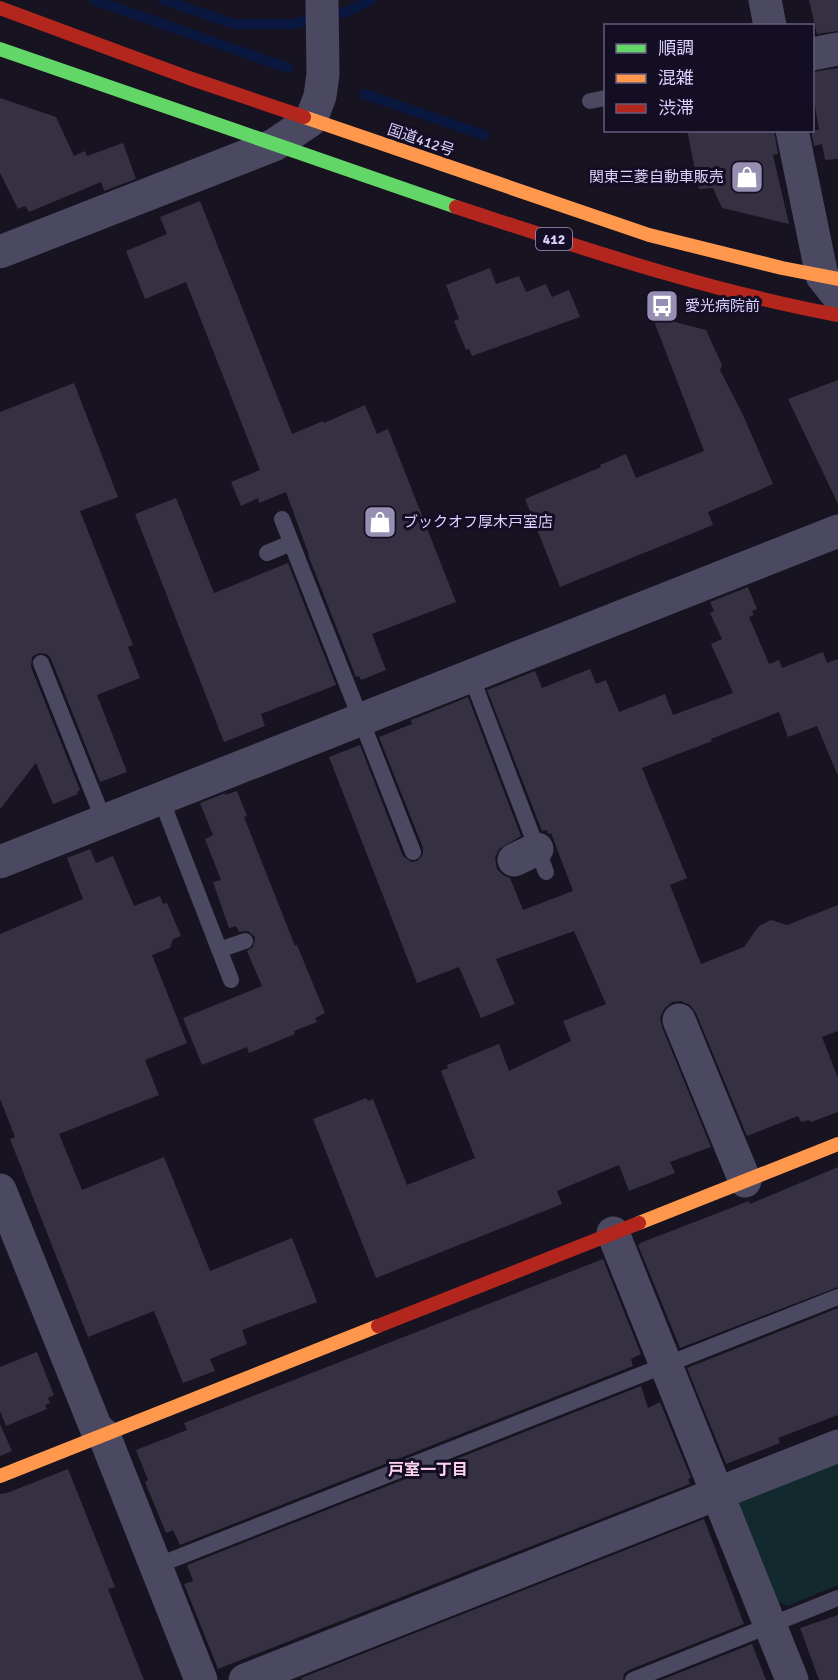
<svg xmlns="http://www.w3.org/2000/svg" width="838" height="1680" font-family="Signika,'Noto Sans JP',sans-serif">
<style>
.green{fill:#122a2d}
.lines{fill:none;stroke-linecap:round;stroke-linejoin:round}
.stream{stroke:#0a1840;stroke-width:10}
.building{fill:#353142}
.lane{stroke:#4b4861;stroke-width:16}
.street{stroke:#4b4861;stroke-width:33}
.fast{stroke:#63d668;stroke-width:14}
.slow{stroke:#ff974d;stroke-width:14}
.jam{stroke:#b3261e;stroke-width:14}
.labels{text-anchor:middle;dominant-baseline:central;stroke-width:6;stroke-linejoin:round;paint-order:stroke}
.shield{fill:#140e25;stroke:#9f97be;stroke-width:1.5}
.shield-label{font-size:14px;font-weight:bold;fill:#dbd2ff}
.street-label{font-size:15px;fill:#dbd2ff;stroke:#140e25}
.poi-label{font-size:15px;fill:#dbd2ff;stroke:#140e25;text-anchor:start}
.neighbourhood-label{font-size:16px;font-weight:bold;fill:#ffd4ec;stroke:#140e25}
</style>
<rect width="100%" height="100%" fill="#171320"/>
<path class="green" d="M838,1458v127l-51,21 -13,-6 -37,-91 3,-11z"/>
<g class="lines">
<path class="stream" d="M94,0l194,68
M163,0l71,24h59l53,-12 25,-12
M364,94l120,41"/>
</g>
<path class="building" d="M809,0h29v31l-21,3z
M838,68v91l-13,1 -3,-16 -8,2 -3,-16h8l-6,-36v-22z
M0,98l56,19 18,39 11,-5 2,5 36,-13 13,36 -32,12 -3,-9 -72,30 -4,-6 -7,3 -18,-36z
M687,130h87l4,24 -5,1 16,69 -67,-16 -9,-20 -14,1z
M200,201l92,233 31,-13 1,2 41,-18 12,29 11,-5 68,173 -84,32 14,36 -25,10 -2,-4 -3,1 -48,-122h1l-23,-63 -27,11 -1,-5 -17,8 -10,-24 29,-12 -74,-188 -41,17 -19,-48 41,-17 -7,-17z
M490,268l6,16 23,-8 7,16 20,-8 6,13 17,-7 11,27 -108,39 -3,-7 -3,1 -12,-29 5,-2 -13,-34z
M652,316l54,14 16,35 -2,5 23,45 30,69 -65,28 5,13 -153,62 -35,-88 76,-32 -1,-2 26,-11 10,24 68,-27z
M838,380v124l-50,-105z
M74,383l44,114 -38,14 53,134 -5,2 12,31 -43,17 30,77 -27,10 -49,-123 -4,-5 -9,-1 -6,4 -1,10 49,123 -3,2 1,2 -25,10 -17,-41 -36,46v-397z
M176,498l38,95 74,-30 48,122 -75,29 4,12 -41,16 -89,-228z
M748,587l9,22 -5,2 2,4 -5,2 20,47 10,-4 3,8 41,-16 4,11 11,-4v117l-21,-50 -29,11 -9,-25 -68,27 1,2 -70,27 45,110 -17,7 31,79 43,-17 15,-21 12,-6 16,5 51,-20v126l-16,6 16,41v34l-27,10 -2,-2 -8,2 -3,-6 -51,20 -51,-123 -6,-8 -9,-4 -9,1 -8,7 -4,9 2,9 49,120 -41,15 5,11 -46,18 -10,-26 -62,26 5,13 -186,74 -63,-159 53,-21 2,3 5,-2 34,86 68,-27 -34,-87 7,-3 -1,-3 52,-21 10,27 62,-30 -8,-20 43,-17 -32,-73 -78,28 19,45 -34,14 -22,-51 -42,16 -88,-226 31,-12 43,111 8,6 6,-1 6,-7v-6l-44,-111 33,-13 -1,-4 57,-23 53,139 -22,13 -4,9 2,11 6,6 7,3 13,32 50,-19 -22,-58 -3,1 -1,-4 -5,1 -55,-141 48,-19 7,17 48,-19 6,15 10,-4 13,32 46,-18 8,21 60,-22 -22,-49 11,-5 -12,-26 4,-2 -4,-9z
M237,791l10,25 -3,1 51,129 2,-1 28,68 -10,5 2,4 -23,9 1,3 -46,19 -2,-6 -45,18 -19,-47 79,-32 -15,-35 6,-4 2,-10 -7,-6 -9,1 -3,-6 -7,2 -16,-46 8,-2 -16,-41 8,-4 -13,-32 25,-10v2z
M90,849l6,14 17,-7 21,50 26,-10 3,8 4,-1 14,33 -8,3 -3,9 -18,7 35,88 -42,17 14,35 -100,39 23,56 82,-33 46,114 82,-33 25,64 -75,28 5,14 -37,15 5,12 -32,12 -29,-72 -66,26 -78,-198 5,-2 -15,-38v-165l83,-35 -16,-41z
M838,1167v120l-158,61 -42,-103 3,-1 -1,-1 109,-42 1,3z
M603,1259l38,95 -10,5 2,7 -453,179 -7,-15 -7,3 -21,-51 3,-2 -12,-30 51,-20 -3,-7z
M838,1308v107l-60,23 2,5 -54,21 -39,-96z
M37,1352l17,43 -6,3 2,5 -5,2 2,4 -41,17 -6,-15v-44z
M641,1386l7,22 12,-6 31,76 -3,1 2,5 -472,185 -34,-85 9,-3 -6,-16z
M0,1424l12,27 -12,5z
M68,1469l47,118 -7,2 36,91h-144v-186l7,-1z
M704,1519l40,105 -115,46 -5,4 -1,6h-321l-1,-2z
M838,1615v65h-19l-19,-52z
M752,1644l14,36h-105z"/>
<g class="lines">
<path class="lane" d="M590,101l16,-3
M282,519l131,333
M267,553l24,-10
M41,663l63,158
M471,676l75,196
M161,799l70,181
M219,950l26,-9
M156,1566l682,-269
M633,1680l205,-82"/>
<path class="street" d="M765,0l5,26
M812,54l26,-5
M792,130l30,146 16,20
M0,252l274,-107 37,-25 9,-24 3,-22 -1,-74
M514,860l23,-11
M0,862l838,-331
M679,1020l66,161
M0,1190l96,238 8,7 97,245
M613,1233l179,447
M245,1680l593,-234"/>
<path class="fast" d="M0,49l456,158"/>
<path class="slow" d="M304,117l345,118 133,33 56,11
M639,1223l199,-79
M0,1476l378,-150"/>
<path class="jam" d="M0,8l189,70 115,39
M456,207c126,41 252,84 382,108
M378,1326l261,-103"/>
</g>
<defs>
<g id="shop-square" transform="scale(1.725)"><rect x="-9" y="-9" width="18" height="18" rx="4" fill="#968fb1" stroke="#140e25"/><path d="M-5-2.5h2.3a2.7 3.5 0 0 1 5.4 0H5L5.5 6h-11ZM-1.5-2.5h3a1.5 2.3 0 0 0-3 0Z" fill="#fff"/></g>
<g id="bus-square" transform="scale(1.725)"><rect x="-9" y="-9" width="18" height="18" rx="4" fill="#968fb1" stroke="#140e25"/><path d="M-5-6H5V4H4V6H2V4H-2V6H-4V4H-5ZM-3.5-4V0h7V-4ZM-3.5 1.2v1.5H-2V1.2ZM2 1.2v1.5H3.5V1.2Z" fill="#fff"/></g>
</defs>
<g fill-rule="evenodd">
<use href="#shop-square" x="747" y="177"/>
<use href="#bus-square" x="662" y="306"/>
<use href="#shop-square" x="380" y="522"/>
</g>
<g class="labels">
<rect class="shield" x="536" y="228" width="36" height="22" rx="4.5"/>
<g class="shield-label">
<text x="554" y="239">412</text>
</g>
<g class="street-label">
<text transform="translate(421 140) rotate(19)">国道412号</text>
</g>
<g class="poi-label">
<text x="724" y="177" text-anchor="end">関東三菱自動車販売</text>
<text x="685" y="306">愛光病院前</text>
<text x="403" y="522">ブックオフ厚木戸室店</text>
</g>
<g class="neighbourhood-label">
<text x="428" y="1470">戸室一丁目</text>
</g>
</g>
<rect x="604" y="24" width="210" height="108" fill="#140e25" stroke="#645c7c" stroke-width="1.5"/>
<rect x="616" y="44" width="30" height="9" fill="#63d668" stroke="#645c7c" stroke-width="1.5"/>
<text x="658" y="54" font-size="18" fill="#dbd2ff">順調</text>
<rect x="616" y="74" width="30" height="9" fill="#ff974d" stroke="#645c7c" stroke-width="1.5"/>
<text x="658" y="84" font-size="18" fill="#dbd2ff">混雑</text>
<rect x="616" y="104" width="30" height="9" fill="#b3261e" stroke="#645c7c" stroke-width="1.5"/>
<text x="658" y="114" font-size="18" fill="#dbd2ff">渋滞</text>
</svg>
